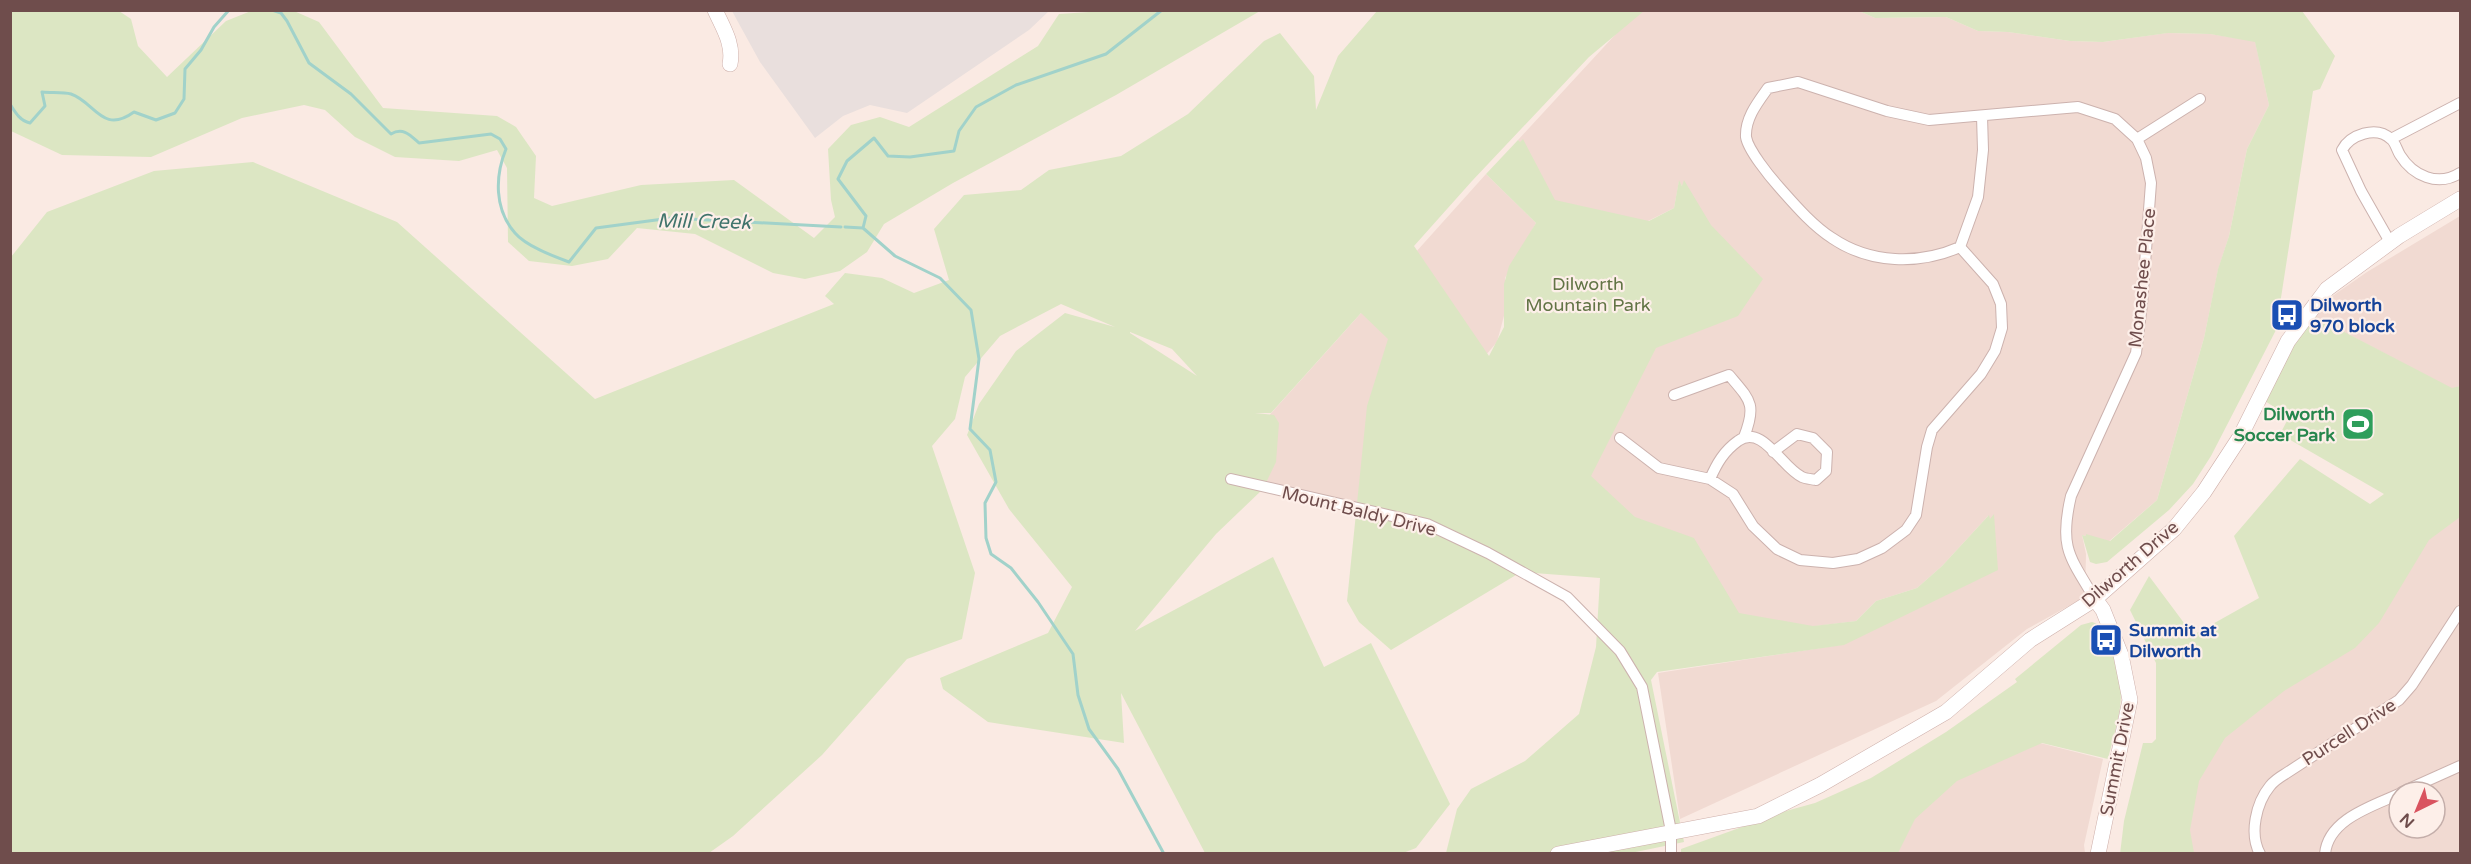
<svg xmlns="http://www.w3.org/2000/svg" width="2471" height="864" font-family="'Varela Round',sans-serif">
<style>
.residential{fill:#f1dad2;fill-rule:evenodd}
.industrial{fill:#e9dfdd}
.green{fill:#dce6c3;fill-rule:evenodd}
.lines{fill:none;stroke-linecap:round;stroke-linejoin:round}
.stream{stroke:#a1d2ca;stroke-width:3}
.street-casing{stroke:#ccb2ae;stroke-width:12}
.secondary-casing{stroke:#ceb0ab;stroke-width:16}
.street{stroke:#fff;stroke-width:10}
.secondary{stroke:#fff;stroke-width:15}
.labels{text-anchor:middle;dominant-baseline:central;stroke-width:4.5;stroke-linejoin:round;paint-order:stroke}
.street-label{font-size:18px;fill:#6f4d4c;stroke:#fdefe9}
.park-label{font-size:18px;fill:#627445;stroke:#fdefe9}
.transit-label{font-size:18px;font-weight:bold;fill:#164399;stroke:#fdefe9;text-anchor:start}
.leisure-label{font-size:18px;font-weight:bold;fill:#27864d;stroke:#fdefe9;text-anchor:end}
.water-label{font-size:20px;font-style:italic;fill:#41746c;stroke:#fdefe9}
</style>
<rect width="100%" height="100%" fill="#faeae3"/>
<path class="residential" d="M1638,10l221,1 16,7 71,-1 32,14 30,1 62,9 33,1 64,-9 43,1 45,7 14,64 -22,44 -18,87 -11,34 -14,68 -47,162 -49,42 -26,-7 4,19 -1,43 -58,32 -91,72 -256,118 -22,-146 182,-28 153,-75 -5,-54 -46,50 -25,22 -41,13 -20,20 -48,6 -74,-13 -148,-137 120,-251 -27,-45 -5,27 -28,14 -96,-22 -32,-60z
M1486,174l50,49 -31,55v34l-8,30 -39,46 -32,129 -183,-39 13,-48z
M2460,216v170l-8,3 -144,-76 59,-41z
M2460,515v338h-270l-5,-22 9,-49 26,-43 204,-199zM2399,792h36v36h-36z
M2040,743l63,16 -19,86 1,8 -191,1 16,-34 42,-38z"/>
<path class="industrial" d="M732,11h317l-20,19 -122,83 -37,-8 -27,11 -28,22 -55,-76z"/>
<path class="green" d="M1119,10l141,1 -144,84 -163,88 -69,41 -17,28 -27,19 -35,8 -32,-6 -78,-39 -58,-6 -29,31 -36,7 -43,-5 -21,-19 -1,-74 -10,-18 -38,11 -64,-4 -40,-20 -30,-27 -21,-5 -62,13 -91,39 -89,-2 -51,-24v-120h108l12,8 7,27 29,31 59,-56 25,-10h43l25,11 64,86 114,8 19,11 20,29 -2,42 18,8 89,-21 93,-5 80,58 21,-21 -4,-17 -3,-51 23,-24 29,-8 29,10 129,-81 21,-32z
M1377,11h267l-55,46 -117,124 -58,65 75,110 15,-29v-43l5,-18 27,-43 -50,-49 32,-34 2,2 3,-3 32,61 94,21 25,-13 5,-28 3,6 2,-6 27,45 52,54 -25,37 -82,32 -65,128 44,41 59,21 45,75 74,13 43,-5 20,-20 41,-13 25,-22 47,-51 1,4 4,-5 4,56 -154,75 -187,27 -6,8 33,162 -58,12 -180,-1 11,-44 14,-20 54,-28 54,-47 17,-67 4,-69 -79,-6 -130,78 -32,-28 -12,-21 20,-195 21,-67 -27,-26 -90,100h-16l19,2 5,8 -3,39 -13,27 -47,45 -81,97 138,-74 51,110 47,-24 79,161 -34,44 -13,5h-198l-84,-160 3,50 -136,-21 -45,-33 -3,-11 108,-45 24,-46 -63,-78 -42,-74 12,-31 37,-53 49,-38 50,14 -54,-23 -61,32 -35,41 -10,42 -23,27 43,127 -13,66 -55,20 -85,96 -89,81 -24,17 -698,1v-597l36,-45 107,-41 99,-9 144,60 198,177 239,-95 -9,-8 20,-23 37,5 32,15 35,-13 -15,-51 30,-34 57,-5 28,-20 72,-14 67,-42 76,-73 16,-8 34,43 2,34 22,-54zM1130,332l42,17 25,27 -67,-43z
M1859,11h443l33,45 -15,33 -7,2 -37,239 -65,126 -18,28 -24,26 -62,52 -11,2 -6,-2 -8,-27 4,1v-2l24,7 47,-41 47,-162 14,-69 11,-33 18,-87 22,-44 -14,-63 -45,-8 -42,-1 -65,9 -33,-1 -62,-9 -30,-1 -32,-14 -71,1z
M2308,313l144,75 8,-2v131l-31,23 -50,83 -24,25 -71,43 -59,47 -26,43 -9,49 4,23 -74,1 4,-33 19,-78h9l4,-4v-76l-26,-53 19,-34 44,59 66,-37 -25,-62 66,-77 70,45 14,-10 -104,-60 9,-17 -30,-20z
M2092,622c20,4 28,53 29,71 0,22 -8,45 -13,66l-66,-16 -85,38 -42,38 -17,34 -217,1v-5l105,-38 29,-8 56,-25 75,-46 71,-50 -2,-3 66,-54z"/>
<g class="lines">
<path class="stream" d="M272,10l9,3 6,8 22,42 42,31 40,40c12,-7 19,1 28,9l72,-9 9,5 6,10c-11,27 -12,60 9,84 11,13 38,23 54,29l27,-34 75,-10 170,9
M10,104c5,8 10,17 20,19l15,-17 -3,-14c9,1 21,0 29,2 24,8 31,41 63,18l22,8 19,-7 9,-14 1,-30 16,-19 13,-23 15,-17
M845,227l18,1 3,-12 -28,-37 9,-18 27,-23 14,18 22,1 44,-6 5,-20 17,-24 40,-22 90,-31 56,-44
M863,228l32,28 45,22 31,32 8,49 -9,70 20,21 6,32 -11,21 1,35 5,16 20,14 27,34 35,52 5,41 11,34 29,40 46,85"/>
<g class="street-casing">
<path id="street" d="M1982,116l1,34 -5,47 -18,50c-41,18 -90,17 -128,-9 -20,-13 -37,-33 -53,-51 -9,-10 -31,-37 -33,-50 -1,-19 12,-35 22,-49l30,-6 89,29 42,9 149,-13 37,12 22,20 9,19 5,25 -9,121 -6,49 -65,143c-12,51 -2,60 24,103
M2137,139l63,-40
M2391,139l69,-36
M2390,242l-29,-51 -19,-41c8,-15 34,-25 49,-11 4,3 6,11 9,16 13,21 38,32 60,18
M1674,395l55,-20c21,25 28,29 15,62
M1620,438l39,30 51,11 23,15 20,32 24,23 23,11 33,3 25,-4 24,-11 24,-18 10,-15 11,-68 5,-17 49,-56 14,-23 7,-23 -1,-24 -8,-20 -33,-37
M1231,479l196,45 61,29 79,44 53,54 22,36 29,144v23
M1710,479c7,-16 14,-28 28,-38 24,-18 44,27 64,36 4,2 10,2 14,3l10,-9 1,-19 -14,-14 -16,-4 -24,18
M2402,792l58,-26
M2260,854c-11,-20 -4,-51 10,-68 4,-5 10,-9 15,-12l114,-74 13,-15 48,-74
M2325,854c3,-35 48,-48 74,-60"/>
</g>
<g class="secondary-casing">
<path id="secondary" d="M715,10c8,18 19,34 15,54
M2095,599l8,11 18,45 9,45 -32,154
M1558,854l200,-38 62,-31 126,-73 84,-72 65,-41 79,-70 30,-37 36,-55 48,-96 39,-52 72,-53 61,-37"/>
</g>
<use href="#street" class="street"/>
<use href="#secondary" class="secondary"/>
</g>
<defs>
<g id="bus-square" transform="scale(1.725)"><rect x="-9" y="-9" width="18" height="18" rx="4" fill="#1a4fb4" stroke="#fdefe9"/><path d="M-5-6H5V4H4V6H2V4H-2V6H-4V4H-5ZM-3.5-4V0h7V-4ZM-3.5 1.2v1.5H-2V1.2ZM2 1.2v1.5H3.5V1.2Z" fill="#fff"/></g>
<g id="stadium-square" transform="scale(1.725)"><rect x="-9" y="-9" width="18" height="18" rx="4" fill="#2e9e5b" stroke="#fdefe9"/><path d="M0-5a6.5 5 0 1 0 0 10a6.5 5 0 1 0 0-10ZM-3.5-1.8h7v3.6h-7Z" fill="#fff"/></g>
</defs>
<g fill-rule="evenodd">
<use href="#bus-square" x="2287" y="315"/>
<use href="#stadium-square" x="2358" y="424"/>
<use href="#bus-square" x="2106" y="640"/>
</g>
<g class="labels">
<g class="street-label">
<text transform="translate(2142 278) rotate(-84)">Monashee Place</text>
<text transform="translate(1359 511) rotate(14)">Mount Baldy Drive</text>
<text transform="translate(2130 564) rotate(-41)">Dilworth Drive</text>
<text transform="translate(2349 732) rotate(-33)">Purcell Drive</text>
<text transform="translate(2117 759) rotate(-79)">Summit Drive</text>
</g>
<g class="park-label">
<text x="1588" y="284">Dilworth<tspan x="1588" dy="21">Mountain Park</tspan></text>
</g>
<g class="transit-label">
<text x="2310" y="305">Dilworth<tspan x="2310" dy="21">970 block</tspan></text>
<text x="2129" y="630">Summit at<tspan x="2129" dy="21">Dilworth</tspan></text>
</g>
<g class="leisure-label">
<text x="2335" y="414">Dilworth<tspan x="2335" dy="21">Soccer Park</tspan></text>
</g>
<g class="water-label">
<text transform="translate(704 222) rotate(1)">Mill Creek</text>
</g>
</g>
<rect width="2471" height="864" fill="none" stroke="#6f4d4c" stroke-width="24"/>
<g transform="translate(2417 810) rotate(223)"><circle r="28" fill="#fdefe9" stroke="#c4aeaa" stroke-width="1.5"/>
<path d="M0-4.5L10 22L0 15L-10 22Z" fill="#d9535f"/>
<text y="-9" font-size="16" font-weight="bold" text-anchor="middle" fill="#6f4d4c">N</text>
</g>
</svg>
